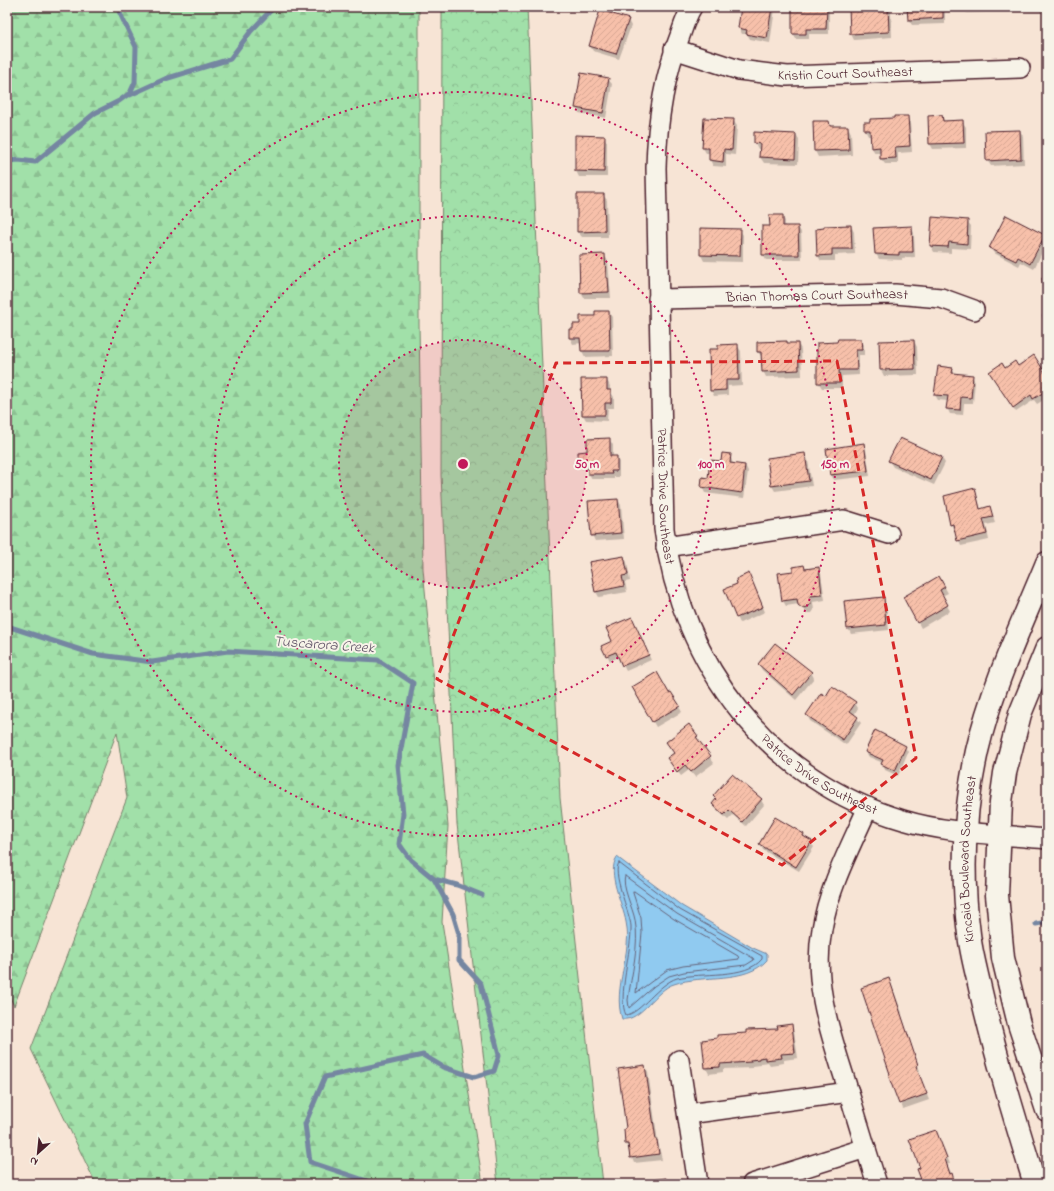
<svg xmlns="http://www.w3.org/2000/svg" width="1054" height="1191" font-family="'Indie Flower',sans-serif">
<style>
.forest{fill:url(#forest-firs);stroke:#76806a}
.park{fill:url(#park-crowns);stroke:#76806a}
.water{fill:#90caf0;stroke:#7486a1}
.shadow{fill:#0003}
.lines{fill:none;stroke-linecap:round;stroke-linejoin:round}
.shore{stroke:#66637a;stroke-width:1}
.stream{stroke:#7486a1;stroke-width:5}
.building{fill:url(#building-hatch);stroke:#4a1f2b}
.street-casing{stroke:#4a1f2b;stroke-width:22}
.secondary-casing{stroke:#4a1f2b;stroke-width:25}
.street{stroke:#f7f3e8;stroke-width:19}
.secondary{stroke:#f7f3e8;stroke-width:22}
.marked{fill:none;stroke:#d62828;stroke-width:3;stroke-dasharray:8 5;stroke-linejoin:round}
.ring{fill:none;stroke:#c2185b;stroke-width:2;stroke-dasharray:2 4}
.labels{text-anchor:middle;dominant-baseline:central;stroke-width:4;stroke-linejoin:round;paint-order:stroke}
.street-label{font-size:14px;fill:#4a1f2b;stroke:#f7f3e8}
.water-label{font-size:15px;font-style:italic;fill:#5f5266;stroke:#f7f3e8}
.centre{fill:#c2185b;stroke:#f7f3e8;stroke-width:2}
.ring-label{font-size:12px;text-anchor:middle;font-weight:bold;fill:#c2185b;stroke:#f7f3e8;stroke-width:4;stroke-linejoin:round;paint-order:stroke}
</style>
<defs>
<pattern id="forest-firs" width="22" height="20" patternUnits="userSpaceOnUse"><rect width="22" height="20" fill="#a1e0a9"/><path d="M5 1l3.5 6h-7zM16 11l3.5 6h-7z" fill="#8cc092"/></pattern>
<pattern id="park-crowns" width="20" height="18" patternUnits="userSpaceOnUse"><rect width="20" height="18" fill="#a1e0a9"/><path d="M2 6a3 3 0 1 1 6 0M12 15a3 3 0 1 1 6 0" fill="none" stroke="#8cc092"/></pattern>
<pattern id="building-hatch" width="6" height="6" patternUnits="userSpaceOnUse"><rect width="6" height="6" fill="#f7c0aa"/><path d="M-1 1l2-2M0 6l6-6M5 7l2-2" fill="none" stroke="#d5a592"/></pattern>
</defs>
<rect width="100%" height="100%" fill="#f7e4d5"/>
<filter id="ink" filterUnits="userSpaceOnUse"><feTurbulence type="fractalNoise" baseFrequency=".025" numOctaves="2"/><feDisplacementMap in="SourceGraphic" scale="8" xChannelSelector="R" yChannelSelector="G"/><feConvolveMatrix kernelMatrix="1 2 1 2 8 2 1 2 1" color-interpolation-filters="sRGB"/></filter>
<g filter="url(#ink)">
<path class="forest" d="M7,7h412v317l4,245 25,257 -6,96 41,262h-387l-65,-135 96,-251 -10,-66 -103,274 -7,-15z"/>
<path class="park" d="M442,7h85l33,791 43,386h-105l-41,-360 -16,-349z"/>
<path class="water" d="M617,857l65,49 71,42 14,6v6c-21,24 -64,14 -93,24 -18,5 -33,38 -52,35 -10,-32 11,-65 4,-97 -3,-18 -20,-49 -9,-65z"/>
<path class="shadow" d="M742,7h32l1,2 -5,34 -20,-4 -3,-5h-5l-3,-6z
M793,7h33l3,5v22h-20v5h-13l-3,-5z
M850,7h38l3,5 1,25 -38,3 -3,-6z
M908,7h37v17l-33,1 -4,-6z
M964,7h41v4l-38,2z
M1032,7h15v7l-6,-2 -2,-3z
M628,20l3,6 -12,33 -26,-8 -3,-5z
M608,79l4,5 -6,34 -27,-5 -3,-5z
M942,116l3,6 17,-1 4,6v21l-33,1 -3,-5z
M907,117l3,5 2,30 -14,1v11h-13l-4,-5v-6h-6l-3,-5 -1,-12h-3l-3,-6v-7z
M733,120l4,6 -2,29 -9,-1v13l-13,-1 -3,-6v-7h-4l-3,-5z
M814,122h15l3,5h16l3,6 1,22 -34,2 -3,-6z
M1020,131l3,5 1,28 -33,2 -4,-6z
M796,135l3,5 -1,24 -34,-1 -4,-6 1,-8h-3l-3,-6z
M604,137l3,5v35h-28l-3,-6z
M603,195l4,5 1,37h-26l-4,-5z
M782,216l3,5v6h13l3,5 1,28h-36l-3,-5 8,-28z
M933,218l34,3 4,5 -1,23 -19,-1v5l-17,-1 -3,-6z
M851,226l3,6 1,22 -20,1v6h-14l-3,-5z
M911,227l3,6 1,24 -13,1v2l-23,-1 -3,-5z
M701,229l39,1 3,5v27l-39,-1 -3,-6z
M1044,235l3,7 -13,27 -13,-7 -2,4 -25,-13 -4,-5z
M604,255l4,6 3,37h-27l-3,-5z
M609,312l3,5 1,39 -28,1 -3,-6v-8l-9,1 -3,-6v-8h4z
M861,340l3,5v10h-5v20l-17,1v12h-20l-4,-6 20,-39z
M914,341l3,6 1,28 -34,1 -3,-6z
M787,344h11l3,5 1,27 -36,1 -3,-6 -1,-14 -4,-5z
M737,345l4,6 1,34 -14,1v9l-14,1 -3,-6 8,-40z
M1017,367l30,11v20l-10,6 -3,-4 -18,12 -22,-35 11,-8z
M952,368l4,7 16,1 3,6 -2,21h-9l-1,12 -13,-1 -3,-6 1,-7 -10,-1 -3,-5z
M607,380l3,6v5l4,6v11h-6l-1,13 -21,-1 -3,-5z
M609,439l4,6v12h3l3,5v15h-5v2h-22l-3,-5v-5h-7l-3,-6 9,-11z
M900,439l42,19 3,5 -11,22 -41,-18 -4,-6z
M863,444l3,6 4,26 -36,4 -3,-5z
M805,454l3,6 4,26 -37,5 -3,-5z
M730,455l3,9 12,1 3,6 -4,27 -39,-5 -3,-6 1,-9 6,1 12,-16z
M975,489l6,21 9,-2 5,15 -9,2 3,15 -28,6 -10,-22z
M618,500l3,5 3,34 -29,2 -3,-6z
M624,557l3,5 3,19 -5,1 2,10 -28,5 -3,-5z
M803,566l3,4 12,-2 3,6 4,26 -12,2 1,8 -2,3h-6l-7,-9 -13,2 -3,-5z
M939,577l9,16 -6,3 8,15 -29,17 -17,-31z
M752,580l13,32 -25,11 -3,-6z
M883,598l3,6 3,26 -38,4 -3,-6z
M632,618l19,42 -25,11 -7,-14 -9,4 -7,-15 10,-4z
M759,664l52,8 3,6 -18,22 -34,-30z
M633,687l36,7 2,-1 11,19 -26,15z
M826,697l29,6 3,5 -4,7 7,8 -15,22 -36,-24 -3,-6z
M697,736l2,6 15,21 -19,14 -6,-7 -8,6 -9,-12 3,-10 -8,-12z
M905,747l3,5 -10,24 -13,-6 -2,-7 -14,-6 -3,-5z
M714,796l47,4 3,5 -18,21 -13,-11 -5,5 -12,-11 -3,-5 3,-4z
M803,835l11,12 -15,24 -36,-21 -3,-6z
M889,979l13,34h-1l19,58 -2,1 11,28 -26,9 -12,-34z
M791,1025l3,6 4,27 -14,2v3l-14,2 -2,-3 -7,1v2l-8,1v2l-30,1v3l-14,2 -3,-6 -3,-27 76,-11z
M645,1066l3,6 10,70 4,18 -28,3 -8,-19 1,-15z
M936,1131l9,20 5,13h-3l9,20h-31l-4,-16 -11,-28z"/>
<g class="lines">
<path class="shore" d="M619,863l61,47 82,46v3c-16,20 -60,13 -85,19 -19,6 -37,36 -51,37 -9,-17 6,-66 5,-89 -1,-13 -20,-54 -12,-63z
M625,876l52,38 76,44 1,2 -8,5 -62,7 -15,4 -15,10 -25,22 -1,-8c3,-25 12,-55 7,-80 -2,-12 -14,-34 -10,-44z
M634,891l40,28 64,37 1,3 -56,7 -16,4 -31,23 6,-60 -1,-15 -8,-25z"/>
<path class="stream" d="M130,95l35,-16 65,-20 21,-28 23,-24
M7,161l12,-1 16,2 60,-49 24,-12 11,-8 5,-11 1,-35 -19,-40
M7,626l86,28 59,8 76,-11 150,9 35,23 -15,82 5,49 -4,30 12,16 23,19 19,35 6,20v26l22,24 18,71 -5,16 -20,6 -31,-10 -20,-12 -98,22 -20,47 5,38 57,19 2,3
M434,879l23,6 25,10
M1036,924l11,-2"/>
</g>
<path class="building" d="M741,7h31l-5,31 -21,-4 1,-4 -9,-2z
M792,7h35l-1,22h-20v5h-14z
M849,7h39l1,25 -39,2z
M907,7h36v11l-35,2z
M600,10l29,9 -13,35 -27,-8z
M581,73l28,5 -6,35 -28,-5z
M942,115l1,6 20,-1 1,23 -35,1 -1,-28z
M894,116h14l2,30 -15,1 1,11 -16,1v-12l-9,1 -1,-18h-6v-8h6v-3l24,-1z
M704,118l30,1 -2,31 -8,-1 -1,13 -14,-2v-12h-7z
M813,121h16l1,5h18l1,24 -35,1z
M1020,130l1,29 -35,2 -1,-30z
M754,132l42,2 -1,25 -36,-2 1,-13 -6,-1z
M575,135l30,1 -1,36 -29,-1z
M577,194h27l1,37 -28,1z
M769,215h14v11h15l1,29h-37v-29h8z
M1006,215l39,20 -15,29 -12,-7 -2,4 -27,-13z
M932,217l36,3 -1,24 -18,-2 -1,5 -18,-1z
M851,225l1,24h-20v6l-15,1 -1,-27 8,-1v-2z
M912,226l1,26h-14v3l-24,-1 -2,-26z
M700,228l41,1 -1,27 -40,-1z
M605,254l1,24h2l1,14 -29,1 -1,-38z
M1047,277v52h-2l-2,-14 3,-1 -4,-36z
M595,311h14l1,40h-29l-1,-13h-11v-9h4v-5h7v-8h15z
M838,339h23l1,11h-6l1,20h-18l1,13h-23v-40l20,-1z
M914,340l1,29 -35,1 -1,-29z
M787,341v2h11l1,27 -37,2 -1,-20h-4v-10z
M738,344l1,36h-13v10l-16,1 -1,-42h9v-4z
M1034,355l13,21v8l-4,3 3,4 -13,8 -2,-4 -18,13 -24,-36 13,-9 3,5 10,-7 3,5z
M938,366l15,2 -1,5 21,2 -2,23 -10,-1 -1,13 -14,-1 2,-13 -14,-1z
M581,379h26v11h4v13h-6v12h-23z
M610,438v18h7v15h-6l1,3h-24v-11l-10,1v-12l9,-1v-12z
M900,438l42,19 -11,23 -43,-19z
M864,443l4,28 -38,4 -4,-26z
M722,453l9,1 -1,9 15,2 -3,28 -41,-6 1,-10 6,1 2,-18 11,1z
M805,453l4,28 -38,5 -4,-28z
M975,488l5,21 10,-3 3,11 -10,2 4,15 -30,7 -4,-17 -3,1 -6,-29z
M618,499l3,34 -30,3 -3,-35z
M624,556l4,19 -6,1 2,10 -29,6 -6,-30z
M804,565l1,4 14,-2 3,28 -12,1 1,8 -3,3 -6,1 -4,-3 -1,-6 -15,2 -4,-28 15,-2v-4z
M749,573l14,34 -27,11 -12,-29 13,-5 -1,-5z
M939,576l6,11 -5,3 8,15 -31,18 -14,-26z
M884,597l2,28 -39,4 -3,-28z
M632,617l17,38 -27,11 -6,-14 -10,4 -5,-10 11,-5 -6,-13z
M775,643l37,29 -19,23 -35,-31z
M657,672l12,21 2,-1 9,14 -28,16 -20,-35z
M832,686l24,16 -6,9 8,6 -15,23 -37,-25 15,-22 5,3z
M689,724l9,12 -2,1 15,19 -20,16 -6,-7 -8,7 -10,-14 7,-5 -8,-11z
M875,730l31,16 -11,25 -14,-7 2,-4 -18,-8z
M732,774l30,25 -20,23 -13,-12 -5,5 -12,-11 4,-5 -3,-3z
M775,817l29,17 -1,2 9,5 -16,26 -37,-23z
M889,978l29,87 -2,1 11,28 -28,10 -11,-29 2,-1 -29,-86z
M792,1024l3,29 -14,1 1,4 -17,2v-3l-6,1v1l-9,1 1,2 -31,2v3l-15,1 -3,-28 15,-2v-3l29,-2v-3l32,-1 -1,-3z
M645,1065l11,75h1l2,14 -29,4 -2,-14h-3l-1,-15 2,-1 -8,-59z
M936,1130l11,28 -2,1 5,15 2,-1 3,11h-31l-2,-2 -5,-13 3,-1 -11,-29z
M666,1178l1,6h-31v-2z"/>
<g class="lines">
<g class="street-casing">
<g id="street">
<path id="s1" d="M692,7c-5,8 -8,17 -11,26 -17,43 -24,88 -25,135l8,361c17,136 106,252 239,291 46,14 96,14 144,19"/>
<path id="s2" d="M674,49l65,21 48,6 233,-8"/>
<path id="s3" d="M658,299l237,-5 46,4 33,12"/>
<path d="M666,547l178,-27 45,14"/>
<path d="M868,807c-17,39 -39,79 -46,122 -10,53 8,103 24,154 10,33 20,67 31,101"/>
<path d="M679,1060l19,124"/>
<path d="M688,1114l161,-22"/>
<path d="M752,1184l114,-36"/>
</g>
</g>
<g class="secondary-casing">
<g id="secondary">
<path d="M1047,648l-27,66 -15,59 -4,29 -4,93 6,63 16,66 28,86"/>
<path id="s4" d="M1035,1184c-20,-65 -40,-130 -55,-196 -4,-18 -9,-36 -11,-54 -8,-61 -5,-123 8,-183 15,-65 45,-127 70,-188"/>
</g>
</g>
<use href="#street" class="street"/>
<use href="#secondary" class="secondary"/>
</g>
</g>
<path class="marked" d="M837,361l79,397 -134,107 -345,-186 119,-316z"/>
<circle cx="463" cy="464" r="124" fill="#c2185b" fill-opacity=".12"/>
<g class="ring">
<circle cx="463" cy="464" r="124"/>
<circle cx="463" cy="464" r="248"/>
<circle cx="463" cy="464" r="372"/>
</g>
<g class="labels">
<g class="street-label">
<text stroke="none"><textPath href="#s2" startOffset="175">Kristin Court Southeast</textPath></text>
<text stroke="none"><textPath href="#s3" startOffset="159">Brian Thomas Court Southeast</textPath></text>
<text stroke="none"><textPath href="#s1" startOffset="495">Patrice Drive Southeast</textPath></text>
<text stroke="none"><textPath href="#s1" startOffset="830">Patrice Drive Southeast</textPath></text>
<text stroke="none"><textPath href="#s4" startOffset="334">Kincaid Boulevard Southeast</textPath></text>
</g>
<g class="water-label">
<text transform="translate(324 645) rotate(4)">Tuscarora Creek</text>
</g>
</g>
<circle cx="463" cy="464" r="6" class="centre"/>
<g class="ring-label">
<text x="587" y="468">50 m</text>
<text x="711" y="468">100 m</text>
<text x="835" y="468">150 m</text>
</g>
<rect width="1054" height="1191" fill="none" stroke="#f7f3e8" stroke-width="24"/>
<rect x="12" y="12" width="1030" height="1167" fill="none" stroke="#4a1f2b" stroke-width="1.5" filter="url(#ink)"/>
<g transform="translate(38 1153) rotate(207)" stroke="#f7f3e8" stroke-width="3" paint-order="stroke">
<path d="M0-3L7 15L0 10L-7 15Z" fill="#4a1f2b"/>
<text y="-6" font-size="11" font-weight="bold" text-anchor="middle" fill="#4a1f2b">N</text>
</g>
</svg>
